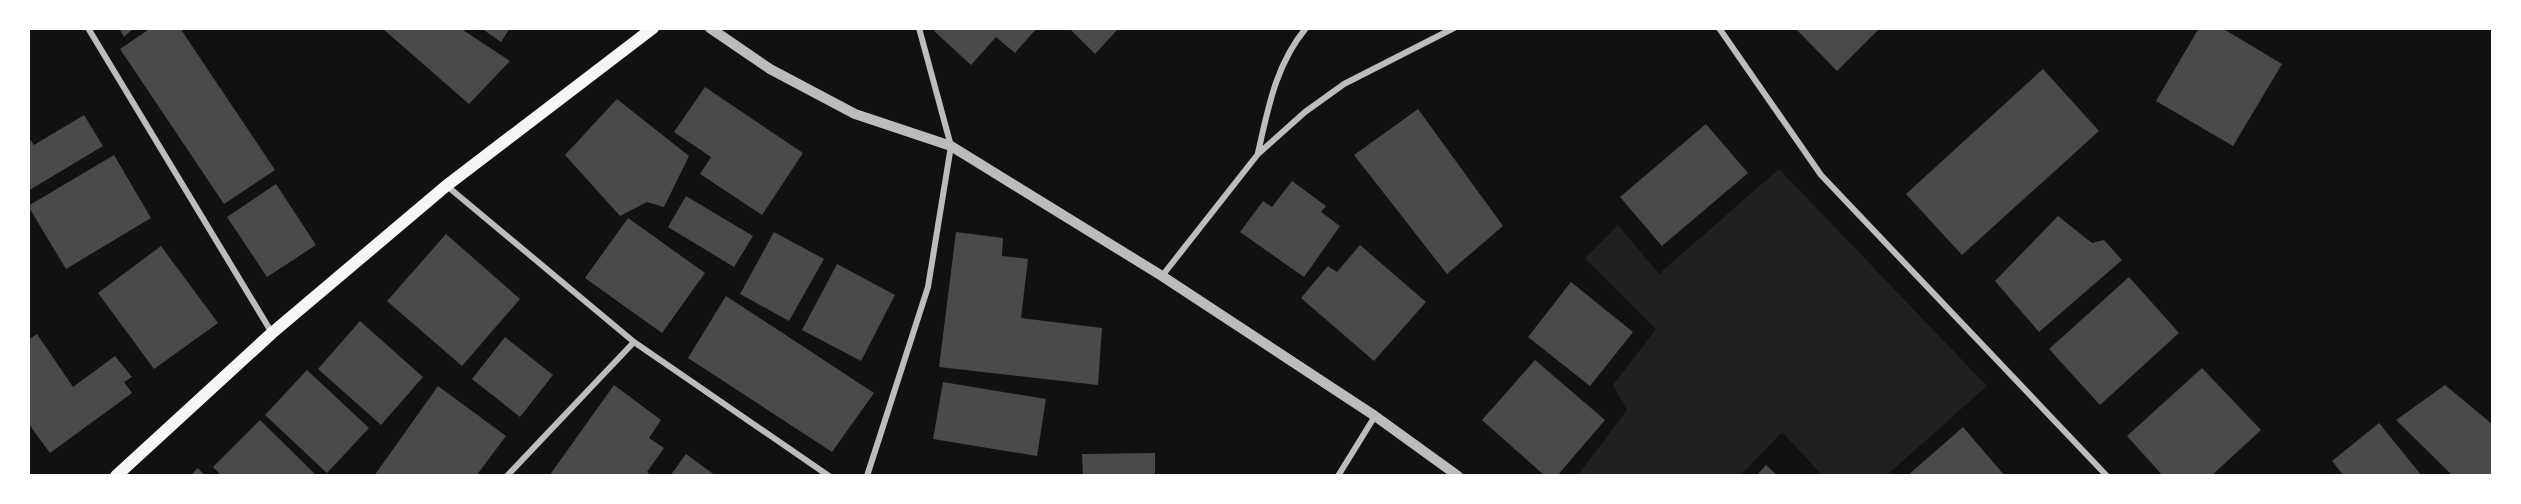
<svg xmlns="http://www.w3.org/2000/svg" width="2521" height="504" font-family="Georgia,serif">
<style>
.green{fill:#202020}
.building{fill:#4a4a4a}
.lines{fill:none;stroke-linecap:round;stroke-linejoin:round}
.minor{stroke:#bcbcbc;stroke-width:6}
.tertiary{stroke:#bcbcbc;stroke-width:10}
.secondary{stroke:#f5f5f5;stroke-width:12}
</style>
<rect width="100%" height="100%" fill="#111"/>
<path class="green" d="M1779,169l208,217 -100,89h-65l-40,-43 -41,43h-163l49,-65 -14,-25 43,-56 -71,-71 33,-33 41,49z"/>
<path class="building" d="M119,28h15l-10,9z
M151,28h29l95,142 -51,34 -104,-155z
M382,28h78l50,33 -41,43z
M481,28h29l-9,14z
M937,28h100l-22,25 -19,-16 -25,28 -37,-34z
M1069,28h50l-24,26z
M1795,28h85l-43,43z
M2199,28h23l60,36 -49,82 -77,-45z
M2043,69l56,62 -137,124 -56,-61z
M705,87l98,66 -41,62 -62,-41 11,-17 -37,-25z
M617,99l72,57 -25,51 -17,-5 -27,14 -55,-61z
M1418,109l85,117 -56,48 -93,-119z
M84,115l19,31 -75,45v-55l6,9z
M1706,124l42,49 -86,73 -42,-49z
M114,155l37,63 -85,51 -38,-63z
M1292,181l34,25 -5,6 19,14 -36,51 -64,-45 23,-31 9,6z
M276,184l40,61 -49,32 -40,-60z
M686,196l67,40 -19,31 -66,-40z
M2058,216l34,27 12,-3 18,20 -83,72 -44,-51z
M628,218l77,55 -43,60 -77,-55z
M774,232l50,27 -35,62 -49,-27z
M956,232l47,6 -1,18 26,3 -7,59 81,10 -4,57 -159,-18z
M446,234l74,65 -58,67 -75,-65z
M1360,245l66,57 -52,59 -73,-63 27,-32 9,6z
M161,246l57,77 -64,46 -56,-76z
M837,264l58,31 -34,66 -59,-31z
M2129,277l50,56 -79,72 -51,-56z
M1571,282l62,50 -43,54 -62,-49z
M726,296l148,97 -42,59 -144,-94z
M360,321l63,56 -42,48 -63,-56z
M37,334l36,53 42,-31 17,21 -8,5 8,11 -82,60 -22,-30v-83z
M505,337l48,38 -33,42 -48,-38z
M1535,360l70,60 -48,56h-12l-63,-56z
M2202,368l59,62 -50,46h-48l-36,-40z
M307,370l62,58 -42,45 -62,-58z
M943,382l103,17 -9,57 -104,-17z
M614,385l47,35 -12,18 15,10 -17,24 5,4h-103z
M2445,385l47,39v52h-39l-57,-56z
M438,386l68,50 -30,40h-102z
M260,420l57,56h-95l-9,-9z
M2379,423l43,53h-78l-12,-15z
M1963,427l42,49h-98z
M1155,453v23h-72l-1,-22z
M686,454l30,22h-46z
M1766,465l12,11h-22z
M198,468l7,8h-15z"/>
<g class="lines">
<path class="minor" d="M88,28l184,305
M1719,28l102,147 286,301
M1258,153c10,-45 18,-89 48,-125
M447,186l187,156 195,134
M1162,276l96,-122 47,-42 39,-28 110,-56
M507,476l127,-134
M867,476l61,-189 23,-141 -32,-118
M1338,476l37,-60"/>
<path class="tertiary" d="M710,28l60,41 85,45 96,32 211,130 213,140 83,60"/>
<path class="secondary" d="M116,476l156,-143 174,-147 207,-158"/>
</g>
<rect width="2521" height="504" fill="none" stroke="#ffffff" stroke-width="60"/>
</svg>
